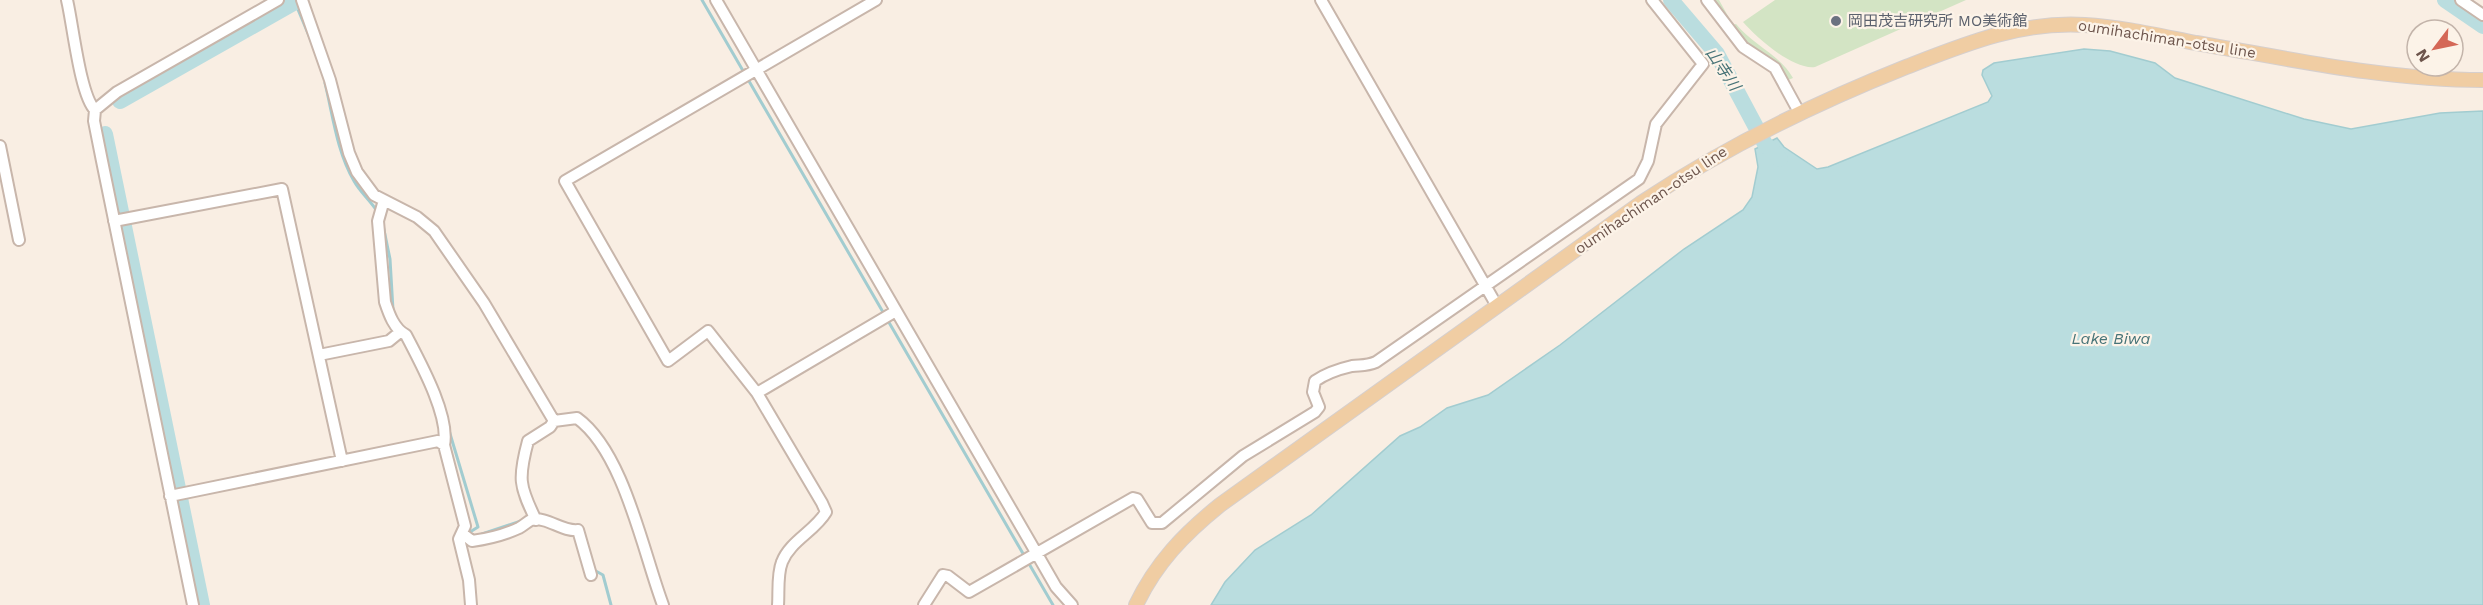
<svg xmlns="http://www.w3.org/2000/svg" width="2483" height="605" font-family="'Work Sans','Noto Sans JP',sans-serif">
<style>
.green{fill:#d3e4c4}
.water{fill:#badddf;stroke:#a2ccd0;stroke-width:1.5}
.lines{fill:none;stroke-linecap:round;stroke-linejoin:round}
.stream{stroke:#a2ccd0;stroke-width:3}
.river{stroke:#badddf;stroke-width:16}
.minor-casing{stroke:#c8b6ab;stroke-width:14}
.major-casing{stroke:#d6cfcd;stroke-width:16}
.minor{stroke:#fff;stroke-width:10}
.major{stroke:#f0cda3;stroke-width:14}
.worship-dot{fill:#6b7280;stroke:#fcf3e8;stroke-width:2}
.labels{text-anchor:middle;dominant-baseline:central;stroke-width:4.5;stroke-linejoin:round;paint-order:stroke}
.worship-label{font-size:15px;fill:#5b616d;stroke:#fcf3e8;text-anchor:start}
.street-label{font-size:15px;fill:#6d554c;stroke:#fcf3e8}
.water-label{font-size:16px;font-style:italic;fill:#467377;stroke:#fcf3e8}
</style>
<rect width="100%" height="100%" fill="#f9eee3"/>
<path class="green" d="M1713,0h6l14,25 3,-1c17,21 44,31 57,54l-5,2 -10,-16 -32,-21z
M1775,0h191l-151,67c-22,3 -58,-29 -72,-45z"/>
<path class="water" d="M2084,49l26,2 45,12 20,15 129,41 47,10 89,-16 43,-2v494h-1272l14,-23 30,-32 56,-35 89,-79 20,-9 27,-19 41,-13 72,-50 124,-96 59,-39 9,-13 6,-30 -3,-18 22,-11 7,9 33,22 11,-2 160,-65 4,-6 -10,-21 1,-5 11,-7z"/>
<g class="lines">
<path class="stream" d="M294,0l18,43
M702,0l323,557
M325,83c8,33 12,69 29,98 6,11 16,19 23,30
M383,225l7,34 3,51
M448,427l30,100 -8,5 3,4
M482,534l42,-14
M1028,562l25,43
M594,570l9,5 8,30"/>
<path class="river" d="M1671,0l46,54 48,90 15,15
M2445,0l38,26
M120,101l175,-99
M105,134l97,471"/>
<g class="minor-casing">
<path id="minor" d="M67,0c6,25 13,95 28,110
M302,0l28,80 19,73 8,19 17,23 43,22 17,14 50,72 70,118 23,-3c47,34 66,134 86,187
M716,0l321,554 19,33 16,18
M1321,0l176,306
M1707,0l36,47 32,21 24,44
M2461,0l22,15
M0,146l19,94
M384,200l-6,21 7,81c4,12 9,27 21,33 14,27 44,81 38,110
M114,221l168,-32 60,272
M319,355l70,-14 11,-9
M757,393l139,-82
M170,496l268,-55 6,4 21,81 -6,13 10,41 2,25
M536,520c-17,-34 -18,-42 -8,-79l22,-14 4,-6
M463,534l9,7c15,-2 34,-7 47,-13 4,-2 8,-6 12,-8 16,-4 31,12 47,10l13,45
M193,605l-91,-444 -8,-40 1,-11 22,-18 161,-92
M778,605c1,-13 -1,-31 4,-43 8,-21 33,-31 44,-50l-4,-9 -65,-110 -49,-62 -40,30 -103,-180 311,-181
M924,605l19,-30 5,1 21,16 164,-94 4,1 15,24h10l81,-67 72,-44 4,-5 -6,-15 2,-11c10,-7 24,-12 37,-15 9,-1 15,0 24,-4l263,-183 9,-18 8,-37 47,-60 -51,-64"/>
</g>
<g class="major-casing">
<path id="major" d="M1136,605c20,-42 48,-71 84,-100l421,-302c84,-56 172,-99 265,-136 59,-23 114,-46 179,-42 37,2 75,11 111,18 95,16 190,37 287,37"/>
</g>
<use href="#minor" class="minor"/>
<use href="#major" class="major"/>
</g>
<circle class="worship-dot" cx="1836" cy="21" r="6"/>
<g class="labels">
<g class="worship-label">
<text x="1848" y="21">岡田茂吉研究所 MO美術館</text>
</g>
<g class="street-label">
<text transform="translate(2167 39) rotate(9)">oumihachiman-otsu line</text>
<text transform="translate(1651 200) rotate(-34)">oumihachiman-otsu line</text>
</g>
<g class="water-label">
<text transform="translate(1723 69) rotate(56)">山寺川</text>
<text x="2111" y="338">Lake Biwa</text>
</g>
</g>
<g transform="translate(2435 48) rotate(238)"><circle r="28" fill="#fcf3e8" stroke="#c3b4aa" stroke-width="1.5"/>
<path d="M0-4.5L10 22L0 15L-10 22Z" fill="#d46857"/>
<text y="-9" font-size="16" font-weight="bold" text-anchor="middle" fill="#6d554c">N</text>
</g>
</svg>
